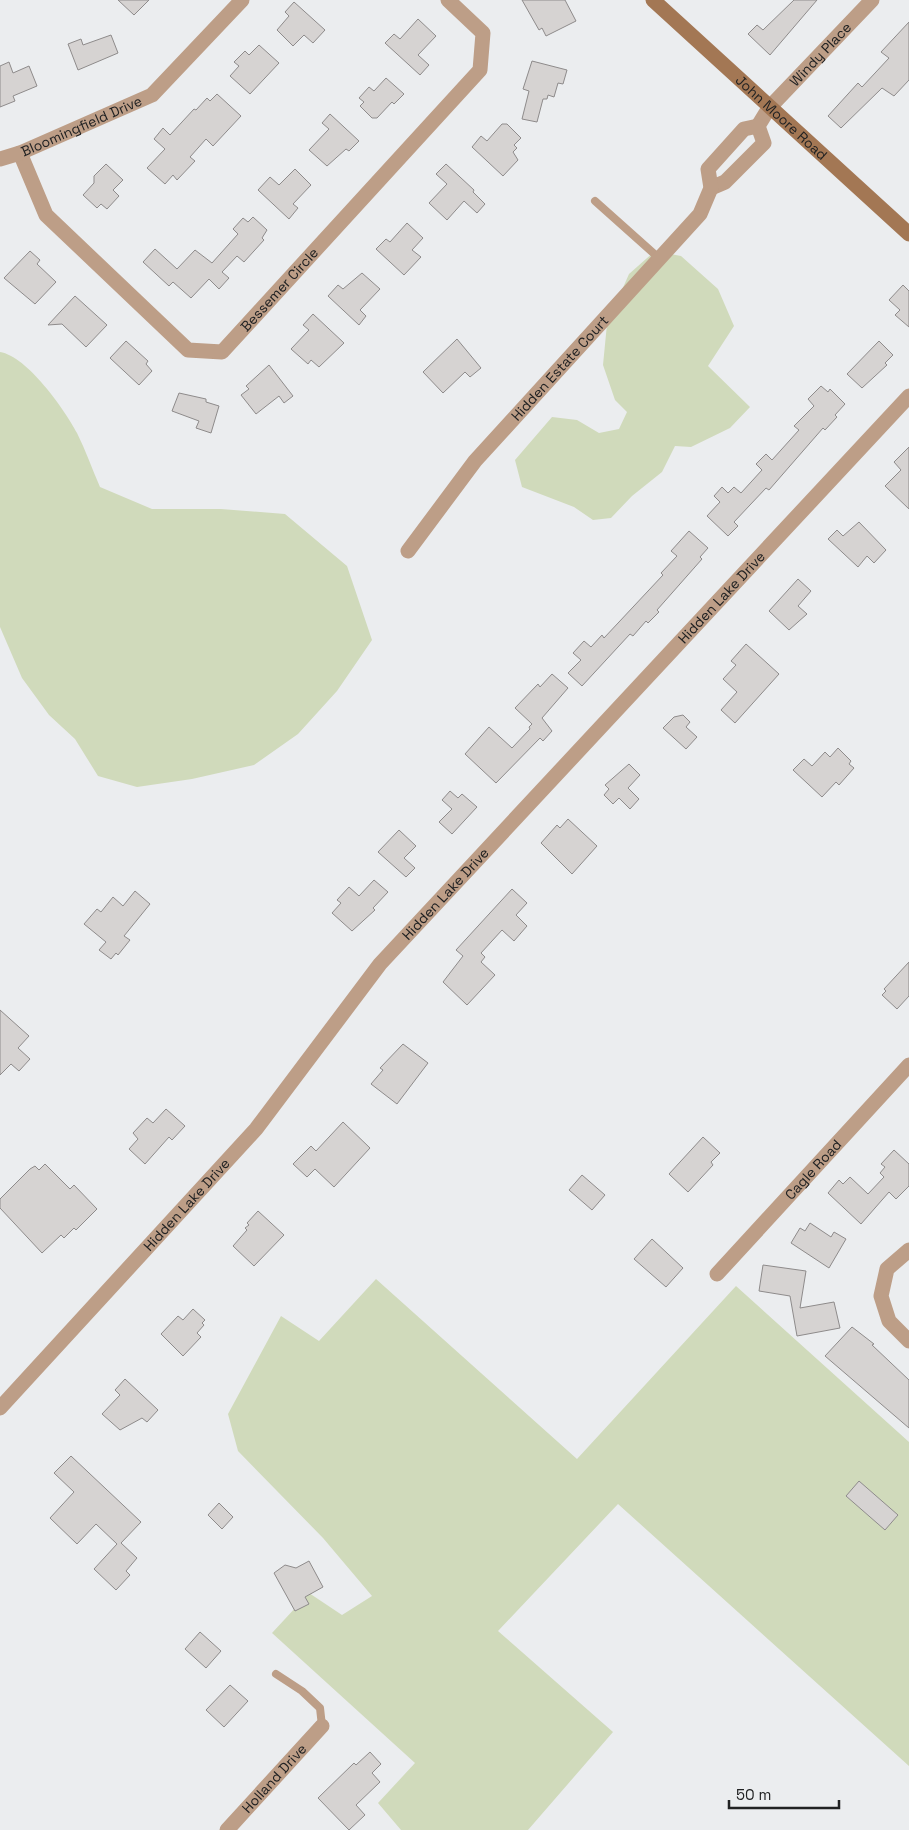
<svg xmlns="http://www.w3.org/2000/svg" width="909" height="1830" font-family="'Space Grotesk',sans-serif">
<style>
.green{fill:#d0dabb}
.building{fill:#d6d3d2;stroke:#8e8b8b}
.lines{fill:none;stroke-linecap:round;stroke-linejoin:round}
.lane{stroke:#bd9e87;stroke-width:8}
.street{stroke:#bd9e87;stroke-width:15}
.secondary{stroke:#a37754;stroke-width:15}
.labels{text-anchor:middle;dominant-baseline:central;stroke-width:4;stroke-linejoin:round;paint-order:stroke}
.street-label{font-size:14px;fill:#212223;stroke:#ebedef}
</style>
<rect width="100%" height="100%" fill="#ebedef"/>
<path class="green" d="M655,251l26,5 37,33 16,37 -26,40 42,41 -20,21 -39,19 -16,-1 -13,26 -30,24 -21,22 -18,2 -19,-13 -52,-20 -7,-27 37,-43 25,3 22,13 20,-4 8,-17 -12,-12 -12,-35 4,-41 22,-50z
M0,352c27,4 65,58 77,81 9,18 15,36 23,54l52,22h69l64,5 62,52 25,74 -35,51 -39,43 -44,31 -62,14 -55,8 -39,-11 -23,-37 -26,-24 -27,-37 -22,-51z
M376,1279l201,180 159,-173 173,156v324l-291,-262 -120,127 115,101 -85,98h-127l-23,-27 37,-40 -143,-130 37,-40 33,22 30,-19 -49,-58 -85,-87 -10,-37 53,-98 38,25z"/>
<path class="building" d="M118,0h31l-15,15z
M522,0h43l11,21 -30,15 -4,-8 -3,2z
M794,0h23l-47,55 -22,-21 9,-9 6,5z
M294,2l31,28 -12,13 -9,-8 -11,11 -16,-16 12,-14 -4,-4z
M418,19l18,17 -18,19 11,10 -9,10 -35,-32 9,-9 6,5z
M909,22v58l-15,16 -12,-8 -41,40 -13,-12 30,-33 4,4 27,-29 -8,-6z
M111,35l7,18 -40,17 -10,-26 13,-5 2,6z
M259,45l20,18 -29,31 -20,-18 9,-10 -5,-4 11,-11 4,4z
M532,61l35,9 -4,14 -5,-1 -4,14 -6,-2 -1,4h-4l-6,23 -15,-3 7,-28 -6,-2z
M9,62l4,11 16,-7 8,20 -24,10 2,5 -15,6v-41z
M386,78l18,16 -10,10 -2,-2 -15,16h-5l-12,-12 4,-4 -5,-4 10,-11 5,4z
M217,94l24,22 -28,30 -7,-7 -16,18 5,4 -18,19 -4,-5 -8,9 -18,-16 18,-19 -11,-10 9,-11 7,7 24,-26 2,1 11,-12 3,3z
M330,114l29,27 -10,10 -3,-2 -19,17 -18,-16 20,-21 -7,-6z
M502,124h5l14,14 -7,7 3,3 -4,4 5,8 -15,16 -31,-29 9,-11 6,5z
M106,164l17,16 -10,10 6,6 -12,13 -6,-5 -4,4 -14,-13 11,-12v-7z
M446,164l28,26 -1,2 12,12 -8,9 -13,-12 -17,19 -18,-17 18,-19 -11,-10z
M295,169l16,16 -18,19 5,4 -9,11 -31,-29 12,-13 9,8z
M253,217l14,13 -5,8 2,2 -20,22 -7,-6 -15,16 7,6 -10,11 -10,-10 -18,19 -18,-16 -4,4 -26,-24 12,-13 22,20 18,-19 17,13 26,-29 -5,-5 10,-11 5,4z
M407,223l16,15 -11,12 9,7 -17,18 -28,-26 10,-10 4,3z
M30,251l10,9 -3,4 19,18 -21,22 -31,-26z
M362,273l18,16 -20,21 6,6 -7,9 -31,-29 10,-11 5,4z
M903,285l6,6v36l-14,-12 5,-5 -11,-10z
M75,296l32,29 -21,22 -24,-23 -14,1z
M313,314l31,29 -25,24 -8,-7 -3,4 -17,-15 18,-19 -6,-5z
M457,339l24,29 -11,9 -5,-5 -22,21 -20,-21z
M126,341l22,20 -2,3 6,7 -13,14 -29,-27z
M879,341l14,14 -8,8 2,2 -25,23 -15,-14z
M269,365l24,31 -9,7 -5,-7 -23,18 -15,-19 8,-6 -3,-3z
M821,386l7,6 2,-3 15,15 -10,11 2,2 -12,13 -2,-2 -54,62 -3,-2 -32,34 4,4 -10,10 -21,-20 13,-14 -6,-6 8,-9 6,6 6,-6 7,6 21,-23 -6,-6 10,-10 6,6 27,-30 -5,-4 20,-20 -6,-7z
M179,393l27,6v3l13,4 -8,27 -15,-5 3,-7 -27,-10z
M909,447v62l-24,-23 16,-16 -7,-8z
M859,522l27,28 -12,13 -7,-7 -9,11 -30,-28 9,-9 6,6z
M689,531l19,17 -8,9 2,2 -45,51 2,2 -11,11 -2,-2 -13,15 -3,-2 -48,52 -14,-13 13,-13 -8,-7 11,-12 7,6 11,-12 2,3 59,-63 -2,-2 16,-17 -6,-5z
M798,579l13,12 -13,15 9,8 -18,16 -20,-19z
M746,644l33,30 -44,49 -14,-13 16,-18 -14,-13 13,-14 -5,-4z
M552,674l16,14 -26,30 10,13 -9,10 -3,-3 -44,45 -31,-29 24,-27 23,21 18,-19 -1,-2 3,-3 -17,-16 23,-24 2,3z
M683,715l7,7 -4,5 11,10 -11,12 -23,-21 11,-11z
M838,748l13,13 -2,3 5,4 -15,17 -3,-3 -14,15 -29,-27 11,-11 8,7 13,-14 5,5z
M629,764l11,11 -12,13 11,11 -9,10 -11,-11 -6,6 -9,-9 5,-6 -4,-4z
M450,791l8,7 4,-4 15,13 -25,27 -13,-12 13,-13 -10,-9z
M568,819l29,27 -25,28 -31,-31 16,-18 3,3z
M399,830l17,16 -12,12 11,10 -9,9 -28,-25z
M374,880l14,12 -15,16 2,2 -23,21 -20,-18 9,-10 -4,-3 12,-13 10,9z
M512,889l15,14 -11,12 11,11 -13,15 -12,-11 -21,23 4,4 -4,5 14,13 -28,30 -24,-23 20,-26 -7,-6z
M135,891l15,13 -26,32 6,4 -12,15 -2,-2 -5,6 -12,-9 7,-8 -22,-18 13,-15 4,3 12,-15 10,9z
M909,962v34l-12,13 -15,-14 4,-4 -2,-2z
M0,1010l29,26 -11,12 12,11 -11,12 -8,-7 -11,11z
M403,1044l25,19 -31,41 -26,-20 12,-14 -3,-2z
M166,1109l19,17 -13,14 -3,-3 -24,27 -16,-15 9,-10 -5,-6 14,-15 6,5z
M343,1122l27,26 -36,39 -19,-18 -8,8 -14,-13 18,-18 5,5z
M703,1137l17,16 -9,9 2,3 -25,27 -19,-18z
M894,1150l15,14v22l-13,13 -7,-7 -28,32 -33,-31 11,-13 4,4 7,-7 18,17 16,-17 -4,-4 5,-6 -4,-3z
M45,1164l25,25 4,-4 23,24 -21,21 -2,-2 -10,10 -3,-3 -19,18 -42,-45v-9l30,-30 5,-3 4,4z
M582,1175l23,20 -13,15 -23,-20z
M258,1211l26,24 -30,31 -21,-20 14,-16 -2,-2 4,-3 -2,-2z
M810,1223l21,14 3,-5 12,7 -17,29 -38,-25 9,-15 5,3z
M652,1239l31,29 -17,19 -32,-28z
M763,1265l43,6 -6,37 34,-6 6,26 -43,8 -7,-40 -31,-5z
M193,1309l12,11 -3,3 2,2 -7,8 4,4 -18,19 -22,-22 17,-18 5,4z
M852,1327l22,17 -2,1 37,35v48l-84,-72z
M125,1379l33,31 -11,12 -5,-4 -22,12 -18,-16 18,-19 -5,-5z
M71,1456l70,66 -20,21 16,15 -11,13 4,4 -14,15 -22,-21 23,-25 -21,-20 -19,20 -27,-26 24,-26 -20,-19z
M859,1481l39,34 -13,15 -39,-34z
M219,1503l14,14 -11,12 -14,-14z
M309,1561l14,26 -18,10 4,7 -14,7 -21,-38 11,-8 11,3z
M200,1632l21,19 -15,17 -21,-19z
M230,1685l18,16 -24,26 -18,-17z
M370,1752l11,12 -9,9 8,9 -24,23 9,10 -16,15 -31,-32 36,-35 2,2z"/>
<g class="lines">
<path class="lane" d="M595,201l65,58
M276,1674l26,17 18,17 2,18"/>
<g class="street">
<path id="s1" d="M20,153l26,62 142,135 34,2 258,-282 3,-37 -35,-33"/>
<path id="s2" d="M0,159l20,-6 132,-58 90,-95"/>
<path id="s3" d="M711,188l14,-6 39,-39 -6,-17 11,-18 103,-108"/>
<path id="s4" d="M408,551l67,-90 225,-247 11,-26 -3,-19 36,-40 14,-3"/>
<path d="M909,1250l-22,19 -6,27 8,25 20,20"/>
<path id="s5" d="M717,1274l192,-209"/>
<path id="s6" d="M0,1408l256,-279 124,-165 529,-568"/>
<path id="s7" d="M227,1830l95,-104"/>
</g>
<path class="secondary" id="s8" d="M653,0l256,234"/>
</g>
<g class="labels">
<g class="street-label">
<text stroke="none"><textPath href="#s3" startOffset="184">Windy Place</textPath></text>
<text stroke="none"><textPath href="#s8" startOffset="174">John Moore Road</textPath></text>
<text stroke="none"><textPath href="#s2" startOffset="88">Bloomingfield Drive</textPath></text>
<text stroke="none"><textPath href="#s1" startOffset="382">Bessemer Circle</textPath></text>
<text stroke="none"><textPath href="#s4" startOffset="238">Hidden Estate Court</textPath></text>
<text stroke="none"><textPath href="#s6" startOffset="1086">Hidden Lake Drive</textPath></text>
<text stroke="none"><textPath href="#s6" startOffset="681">Hidden Lake Drive</textPath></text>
<text stroke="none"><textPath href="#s5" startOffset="142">Cagle Road</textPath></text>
<text stroke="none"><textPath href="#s6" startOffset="276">Hidden Lake Drive</textPath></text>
<text stroke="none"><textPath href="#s7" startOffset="70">Holland Drive</textPath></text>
</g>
</g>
<path d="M729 1800v8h110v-8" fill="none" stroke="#212223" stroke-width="2.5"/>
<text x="736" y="1800" font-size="15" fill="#212223" stroke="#ebedef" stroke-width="4" paint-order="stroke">50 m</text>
</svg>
